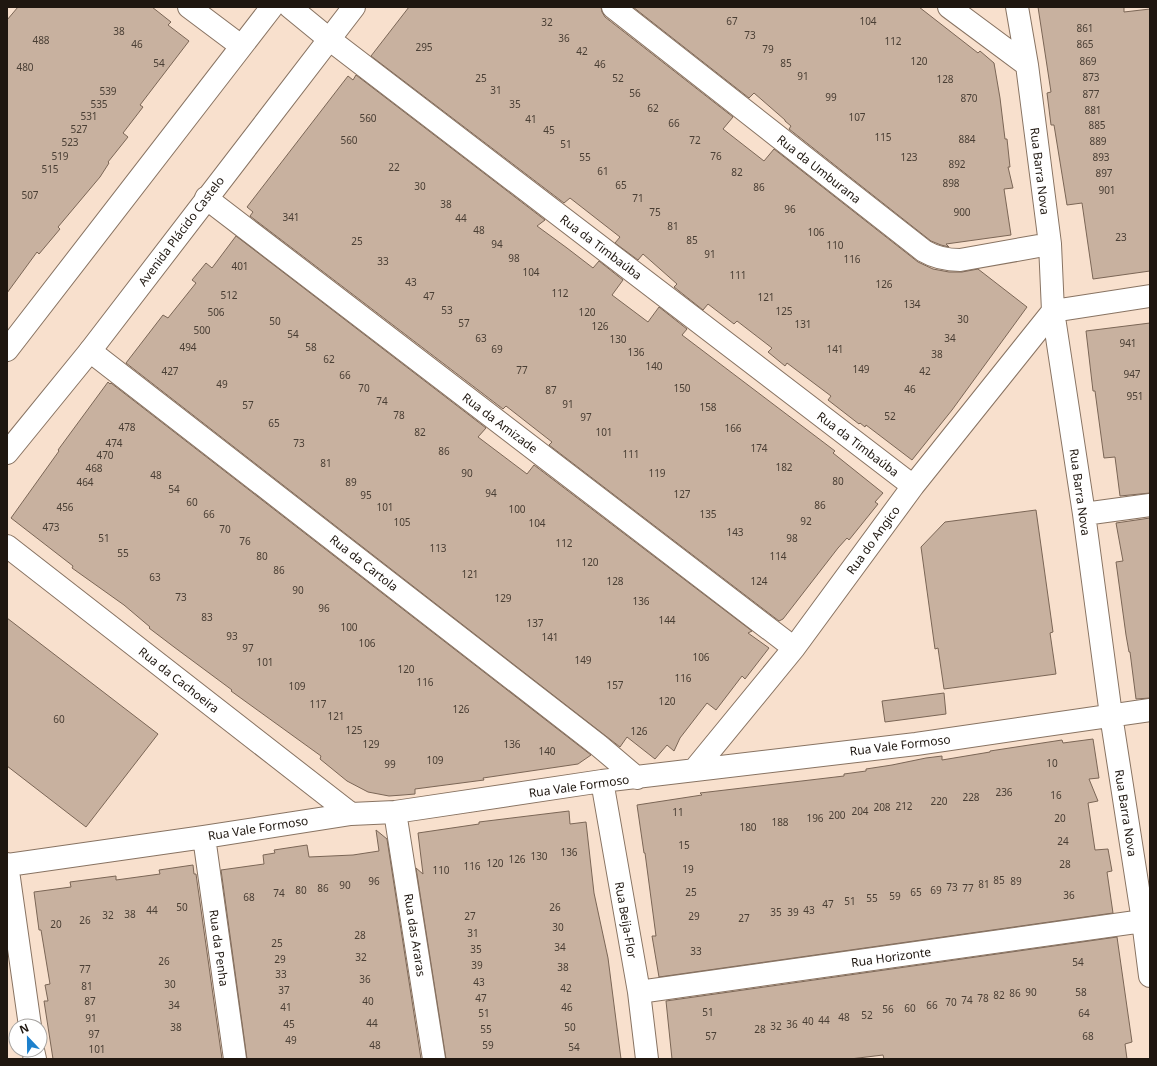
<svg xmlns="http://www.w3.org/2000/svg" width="1157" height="1066" font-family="'Noto Sans',sans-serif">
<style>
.building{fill:#c8b19f;stroke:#7b6656}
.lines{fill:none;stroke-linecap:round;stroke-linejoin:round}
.street-casing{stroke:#887362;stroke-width:24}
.secondary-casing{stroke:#887362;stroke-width:24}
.street{stroke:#fff;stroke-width:22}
.secondary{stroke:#fff;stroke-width:22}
.labels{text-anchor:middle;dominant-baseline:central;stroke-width:3;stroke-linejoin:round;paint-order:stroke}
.number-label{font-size:10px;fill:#493e34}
.street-label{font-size:12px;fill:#1f1710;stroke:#fff}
</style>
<rect width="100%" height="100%" fill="#f8e0cd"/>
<path class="building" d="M18,7h134l19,15 -3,3 21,16 -49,64 3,2 -20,26 5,4 -20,25 1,1 -9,14 -42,50 2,2 -21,25 -2,-2 -30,41v-273z
M409,7h192l1,5 3,5 128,100 -10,12 41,32 10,-12 144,113 15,7 16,3h13l16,-3 49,38 -75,103 -40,50 -46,-35 -1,2 -5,-4 -1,1 -31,-24 3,-4 -44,-33 -2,3 -17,-14 4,-4 -35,-27 -3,3 -26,-20 -5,6 -29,-23 3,-3 -34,-30 -5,6 -23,-17 5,-6 -50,-39 -6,5 -193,-147z
M633,7h286l59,46 2,-2 14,12 6,35 5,41h2l3,28h-2l5,21 -9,1 7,46 -65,9 3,3 -8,-2 -10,-4 -142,-112 2,-3 -6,-5v-1l-31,-27 -5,5z
M1038,7h86v5l26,-3v262l-57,8 -11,-76 -15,2 -13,-80h-3l-4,-32 4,-1z
M356,75l189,145 -8,6 30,22 26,20 6,-7 24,19 -11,15 36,27 11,-15 28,22 -5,6 153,116 -2,2 50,40 -8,9 3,2 -29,36 -2,-2 -9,10 -55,71 -4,2 -230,-176 3,-3 -46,-36 -3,3 -253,-193 3,-4 -6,-5 101,-131 5,4z
M236,236l250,192 -8,9 49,37 7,-9 218,166 -4,2 21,15 -24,31 -3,-3 -26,34 -9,-7 -27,35 -6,13 -7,-6 -12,14 -28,-22 -7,10 -494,-384 37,-48 5,3 28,-35 -4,-3 14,-17 6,5z
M1150,323v170l-30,3 -5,-39 -11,1 -9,-67h-2l-7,-60z
M108,382l2,2 1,-1 480,372 -13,9 -95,14 1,2 -69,9v5l-12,1 -14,1 -21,-4 -21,-11 -27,-22 1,-3 -90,-65 1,-1 -58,-43 -25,-19 1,-1 -26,-22 -52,-37 1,-2 -62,-48 48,-67 -1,-1z
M1036,510l17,122 -3,1 6,41 -112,15 -6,-41 -3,1 -14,-102 24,-25z
M1150,518v180l-14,1 -6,-47h-1l-3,-17 -10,-73 7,-1 -7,-38z
M7,618l151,116 -72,93 -79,-61z
M944,693l2,21 -61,8 -3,-21z
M1093,739l6,39 -10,1 9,22 -10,2 7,47 13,-1 4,22 -5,1 6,41 -454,64 -7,-41h4l-11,-83h-1l-7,-48 65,-10 -2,-2 144,-17v-2l22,-3v-2l26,-4 34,-7 16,-2v4l48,-8v-1l72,-11 1,3z
M569,811l1,13 16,-2 8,71 14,65 13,101h-175l-30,-191 7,6 -5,-41 61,-9v-2z
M376,830l11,9 34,220h-174l-26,-189 43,-6 -1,-9 12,-2 -1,-3 33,-5 2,12 44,-2 26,-4z
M193,865l1,9h2l26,185h-169l-9,-58h4l-3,-16 5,-1 -9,-54h-2l-5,-38 37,-5 -1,-5 46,-6v4l44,-6 -1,-4z
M1117,937l15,105 -7,2 2,15h-243l-1,-4 -33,4h-178l-6,-58z"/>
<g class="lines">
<g class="street-casing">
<path id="street" d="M189,7l52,39
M290,7l39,32 584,447
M613,7l311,244c12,7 22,9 36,9l90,-16
M949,7l78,58
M1017,7l10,58 23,179 3,67 31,203 27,201 32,206 7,55
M206,198l588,450
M90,351l508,394 39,33
M1084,514l66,-9
M7,546l344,268
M694,770l100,-122 119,-162 140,-175 97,-15
M602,781l37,211 8,67
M395,812l39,247
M204,837l31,222
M7,864l23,162
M8,865l196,-28 147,-23 44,-2 207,-31 314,-37 234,-34
M639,992l504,-71
M33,1050l2,9"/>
</g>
<g class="secondary-casing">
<path id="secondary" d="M7,350l265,-343
M7,453l83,-102 264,-344"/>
</g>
<use href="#street" class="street"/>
<use href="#secondary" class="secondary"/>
</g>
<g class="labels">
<g class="number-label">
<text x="732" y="21">67</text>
<text x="868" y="21">104</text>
<text x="547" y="22">32</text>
<text x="1085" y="28">861</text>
<text x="119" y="31">38</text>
<text x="750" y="35">73</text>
<text x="564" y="38">36</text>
<text x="41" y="40">488</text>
<text x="893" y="41">112</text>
<text x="137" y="44">46</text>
<text x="1085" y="44">865</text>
<text x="424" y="47">295</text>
<text x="768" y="49">79</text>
<text x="582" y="51">42</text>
<text x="919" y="61">120</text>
<text x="1088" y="61">869</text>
<text x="159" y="63">54</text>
<text x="786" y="63">85</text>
<text x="600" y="64">46</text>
<text x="25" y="67">480</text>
<text x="803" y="76">91</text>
<text x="1091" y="77">873</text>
<text x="481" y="78">25</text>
<text x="618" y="78">52</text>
<text x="945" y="79">128</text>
<text x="496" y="90">31</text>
<text x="108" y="91">539</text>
<text x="635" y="93">56</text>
<text x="1091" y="94">877</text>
<text x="831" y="97">99</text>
<text x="969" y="98">870</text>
<text x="99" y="104">535</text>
<text x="515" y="104">35</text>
<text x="653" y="108">62</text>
<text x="1093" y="110">881</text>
<text x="89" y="116">531</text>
<text x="857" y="117">107</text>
<text x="368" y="118">560</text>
<text x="531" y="119">41</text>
<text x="674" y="123">66</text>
<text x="1097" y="125">885</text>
<text x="79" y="129">527</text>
<text x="549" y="130">45</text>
<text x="883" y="137">115</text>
<text x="967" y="139">884</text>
<text x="349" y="140">560</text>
<text x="695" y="140">72</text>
<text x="1098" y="141">889</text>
<text x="70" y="142">523</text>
<text x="566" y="144">51</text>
<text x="60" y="156">519</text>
<text x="716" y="156">76</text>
<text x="585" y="157">55</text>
<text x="909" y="157">123</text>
<text x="1101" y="157">893</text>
<text x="957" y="164">892</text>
<text x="394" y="167">22</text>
<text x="50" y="169">515</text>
<text x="603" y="171">61</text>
<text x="737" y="172">82</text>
<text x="1104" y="173">897</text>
<text x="951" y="183">898</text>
<text x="621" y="185">65</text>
<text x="420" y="186">30</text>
<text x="759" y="187">86</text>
<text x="1107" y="190">901</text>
<text x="30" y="195">507</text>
<text x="638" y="198">71</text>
<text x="446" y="204">38</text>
<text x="790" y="209">96</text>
<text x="655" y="212">75</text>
<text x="962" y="212">900</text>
<text x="291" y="217">341</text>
<text x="461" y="218">44</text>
<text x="673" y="226">81</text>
<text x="479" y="230">48</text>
<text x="816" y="232">106</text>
<text x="1121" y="237">23</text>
<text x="692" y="240">85</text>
<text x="357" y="241">25</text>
<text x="497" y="244">94</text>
<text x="835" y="245">110</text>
<text x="710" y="254">91</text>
<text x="514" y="258">98</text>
<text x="852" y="259">116</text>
<text x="383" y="261">33</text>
<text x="240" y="266">401</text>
<text x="531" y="272">104</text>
<text x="738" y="275">111</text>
<text x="411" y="282">43</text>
<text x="884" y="284">126</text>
<text x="560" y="293">112</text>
<text x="229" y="295">512</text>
<text x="429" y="296">47</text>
<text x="766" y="297">121</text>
<text x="912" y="304">134</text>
<text x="447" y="310">53</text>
<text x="784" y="311">125</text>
<text x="216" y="312">506</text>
<text x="587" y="312">120</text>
<text x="963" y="319">30</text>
<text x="275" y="321">50</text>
<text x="464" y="323">57</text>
<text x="803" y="324">131</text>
<text x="600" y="326">126</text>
<text x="202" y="330">500</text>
<text x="293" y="334">54</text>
<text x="481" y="338">63</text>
<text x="950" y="338">34</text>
<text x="618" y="339">130</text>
<text x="1128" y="343">941</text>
<text x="188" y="347">494</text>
<text x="311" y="347">58</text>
<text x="497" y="349">69</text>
<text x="835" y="349">141</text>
<text x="636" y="352">136</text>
<text x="937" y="354">38</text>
<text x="329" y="359">62</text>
<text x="654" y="366">140</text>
<text x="861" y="369">149</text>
<text x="522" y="370">77</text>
<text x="170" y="371">427</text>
<text x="925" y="371">42</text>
<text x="1132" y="374">947</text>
<text x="345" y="375">66</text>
<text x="222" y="384">49</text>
<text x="364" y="388">70</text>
<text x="682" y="388">150</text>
<text x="910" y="389">46</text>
<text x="551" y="390">87</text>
<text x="1135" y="396">951</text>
<text x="382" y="401">74</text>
<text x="568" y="404">91</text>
<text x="248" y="405">57</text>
<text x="708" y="407">158</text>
<text x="399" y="415">78</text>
<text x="890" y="416">52</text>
<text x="586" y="417">97</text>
<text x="274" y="423">65</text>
<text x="127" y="427">478</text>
<text x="733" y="428">166</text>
<text x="420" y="432">82</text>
<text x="604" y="432">101</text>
<text x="114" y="443">474</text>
<text x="299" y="443">73</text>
<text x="759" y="448">174</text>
<text x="444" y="451">86</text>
<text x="631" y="454">111</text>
<text x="105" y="455">470</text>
<text x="326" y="463">81</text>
<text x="784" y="467">182</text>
<text x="94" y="468">468</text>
<text x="467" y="473">90</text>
<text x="657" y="473">119</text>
<text x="156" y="475">48</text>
<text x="838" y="481">80</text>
<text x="85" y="482">464</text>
<text x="351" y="482">89</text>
<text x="174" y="489">54</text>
<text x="491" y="493">94</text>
<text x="682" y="494">127</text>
<text x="366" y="495">95</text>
<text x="192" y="502">60</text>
<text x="820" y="505">86</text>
<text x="65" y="507">456</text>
<text x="385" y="507">101</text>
<text x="517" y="509">100</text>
<text x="209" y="514">66</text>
<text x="708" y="514">135</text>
<text x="806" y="521">92</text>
<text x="402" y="522">105</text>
<text x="537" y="523">104</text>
<text x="51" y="527">473</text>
<text x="225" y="529">70</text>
<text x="735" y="532">143</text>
<text x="104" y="538">51</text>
<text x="792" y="538">98</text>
<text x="245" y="541">76</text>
<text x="564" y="543">112</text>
<text x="438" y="548">113</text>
<text x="123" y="553">55</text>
<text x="262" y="556">80</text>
<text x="778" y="556">114</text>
<text x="590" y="562">120</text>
<text x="279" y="570">86</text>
<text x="470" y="574">121</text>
<text x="155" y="577">63</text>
<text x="615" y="581">128</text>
<text x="759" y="581">124</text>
<text x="298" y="590">90</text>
<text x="181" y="597">73</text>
<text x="503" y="598">129</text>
<text x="641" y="601">136</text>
<text x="324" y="608">96</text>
<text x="207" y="617">83</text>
<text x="667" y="620">144</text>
<text x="535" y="623">137</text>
<text x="349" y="627">100</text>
<text x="232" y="636">93</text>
<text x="550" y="637">141</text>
<text x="367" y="643">106</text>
<text x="248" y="648">97</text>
<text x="701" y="657">106</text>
<text x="583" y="660">149</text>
<text x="265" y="662">101</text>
<text x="406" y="669">120</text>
<text x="683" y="678">116</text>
<text x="425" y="682">116</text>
<text x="615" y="685">157</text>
<text x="297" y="686">109</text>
<text x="667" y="701">120</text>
<text x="318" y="704">117</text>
<text x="461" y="709">126</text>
<text x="336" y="716">121</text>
<text x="59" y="719">60</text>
<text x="354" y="730">125</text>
<text x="639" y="731">126</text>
<text x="371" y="744">129</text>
<text x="512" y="744">136</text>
<text x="547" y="751">140</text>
<text x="435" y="760">109</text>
<text x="1052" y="763">10</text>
<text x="390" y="764">99</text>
<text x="1004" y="792">236</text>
<text x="1056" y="795">16</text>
<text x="971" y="797">228</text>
<text x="939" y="801">220</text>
<text x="904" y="806">212</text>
<text x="882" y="807">208</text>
<text x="860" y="811">204</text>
<text x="678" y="812">11</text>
<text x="837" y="815">200</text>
<text x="815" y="818">196</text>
<text x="1060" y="818">20</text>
<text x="780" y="822">188</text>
<text x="748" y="827">180</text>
<text x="1063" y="841">24</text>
<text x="684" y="845">15</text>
<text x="569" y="852">136</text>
<text x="539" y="856">130</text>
<text x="517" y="859">126</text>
<text x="495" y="863">120</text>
<text x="1065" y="864">28</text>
<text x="472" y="866">116</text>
<text x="688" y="869">19</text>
<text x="441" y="870">110</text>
<text x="999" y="880">85</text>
<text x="374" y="881">96</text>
<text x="1016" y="881">89</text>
<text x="984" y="884">81</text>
<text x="345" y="885">90</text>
<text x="952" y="887">73</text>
<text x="323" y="888">86</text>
<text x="968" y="888">77</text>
<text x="301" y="890">80</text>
<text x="936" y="890">69</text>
<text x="691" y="892">25</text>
<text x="916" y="892">65</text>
<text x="279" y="893">74</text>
<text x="1069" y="895">36</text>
<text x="895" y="896">59</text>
<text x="249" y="897">68</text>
<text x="872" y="898">55</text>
<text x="850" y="901">51</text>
<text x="828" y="904">47</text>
<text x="182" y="907">50</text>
<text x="555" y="907">26</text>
<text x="152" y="910">44</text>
<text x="809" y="910">43</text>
<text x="776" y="912">35</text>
<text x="793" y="912">39</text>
<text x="130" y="914">38</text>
<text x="108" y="915">32</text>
<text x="470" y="916">27</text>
<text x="694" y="916">29</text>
<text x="744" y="918">27</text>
<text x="85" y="920">26</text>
<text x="56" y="924">20</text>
<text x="558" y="927">30</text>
<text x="473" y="933">31</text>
<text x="360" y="935">28</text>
<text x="277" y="943">25</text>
<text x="560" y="947">34</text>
<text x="476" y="949">35</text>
<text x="696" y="951">33</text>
<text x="361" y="957">32</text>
<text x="280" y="959">29</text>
<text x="164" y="961">26</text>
<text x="1078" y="962">54</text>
<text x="477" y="965">39</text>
<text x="563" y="967">38</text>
<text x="85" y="969">77</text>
<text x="281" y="974">33</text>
<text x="365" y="979">36</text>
<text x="479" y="982">43</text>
<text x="170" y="984">30</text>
<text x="87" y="986">81</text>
<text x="566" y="988">42</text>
<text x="284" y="990">37</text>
<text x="1031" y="992">90</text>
<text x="1081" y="992">58</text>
<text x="1015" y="993">86</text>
<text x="999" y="995">82</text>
<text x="481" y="998">47</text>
<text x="983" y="998">78</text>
<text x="967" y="1000">74</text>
<text x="90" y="1001">87</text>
<text x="368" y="1001">40</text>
<text x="951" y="1002">70</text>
<text x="174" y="1005">34</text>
<text x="932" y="1005">66</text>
<text x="286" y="1007">41</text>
<text x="567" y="1007">46</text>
<text x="910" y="1008">60</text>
<text x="888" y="1009">56</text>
<text x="708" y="1012">51</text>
<text x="484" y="1013">51</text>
<text x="1084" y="1013">64</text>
<text x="867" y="1015">52</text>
<text x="844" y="1017">48</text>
<text x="91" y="1018">91</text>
<text x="824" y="1020">44</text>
<text x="808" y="1021">40</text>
<text x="372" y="1023">44</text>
<text x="289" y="1024">45</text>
<text x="792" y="1024">36</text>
<text x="776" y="1026">32</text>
<text x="176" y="1027">38</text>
<text x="570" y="1027">50</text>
<text x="486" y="1029">55</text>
<text x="760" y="1029">28</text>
<text x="94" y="1034">97</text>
<text x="711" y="1036">57</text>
<text x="1088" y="1036">68</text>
<text x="291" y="1040">49</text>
<text x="375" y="1045">48</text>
<text x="488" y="1045">59</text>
<text x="574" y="1047">54</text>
<text x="97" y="1049">101</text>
</g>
<g class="street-label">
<text transform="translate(819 169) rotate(38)">Rua da Umburana</text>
<text transform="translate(1040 171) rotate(83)">Rua Barra Nova</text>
<text transform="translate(181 231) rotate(-53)">Avenida Plácido Castelo</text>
<text transform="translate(601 247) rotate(37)">Rua da Timbaúba</text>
<text transform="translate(500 423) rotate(37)">Rua da Amizade</text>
<text transform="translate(858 444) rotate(37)">Rua da Timbaúba</text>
<text transform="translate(1080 492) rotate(82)">Rua Barra Nova</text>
<text transform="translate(873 540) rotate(-54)">Rua do Angico</text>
<text transform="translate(364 563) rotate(38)">Rua da Cartola</text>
<text transform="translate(179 680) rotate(38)">Rua da Cachoeira</text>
<text transform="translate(900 745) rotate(-7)">Rua Vale Formoso</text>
<text transform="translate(579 786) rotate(-8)">Rua Vale Formoso</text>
<text transform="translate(1126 813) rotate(81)">Rua Barra Nova</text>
<text transform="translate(258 828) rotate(-9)">Rua Vale Formoso</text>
<text transform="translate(626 920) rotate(80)">Rua Beija-Flor</text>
<text transform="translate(415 935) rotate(81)">Rua das Araras</text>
<text transform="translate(219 948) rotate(82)">Rua da Penha</text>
<text transform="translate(891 957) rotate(-8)">Rua Horizonte</text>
</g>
</g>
<rect width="1157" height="1066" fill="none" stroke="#1f1710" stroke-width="16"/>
<g transform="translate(28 1038) rotate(338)"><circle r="19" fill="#ffffff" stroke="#a5a29f"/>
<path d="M0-3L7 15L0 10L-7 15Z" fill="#1d80cc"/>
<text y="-6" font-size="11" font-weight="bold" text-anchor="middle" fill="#1f1710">N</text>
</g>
</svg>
